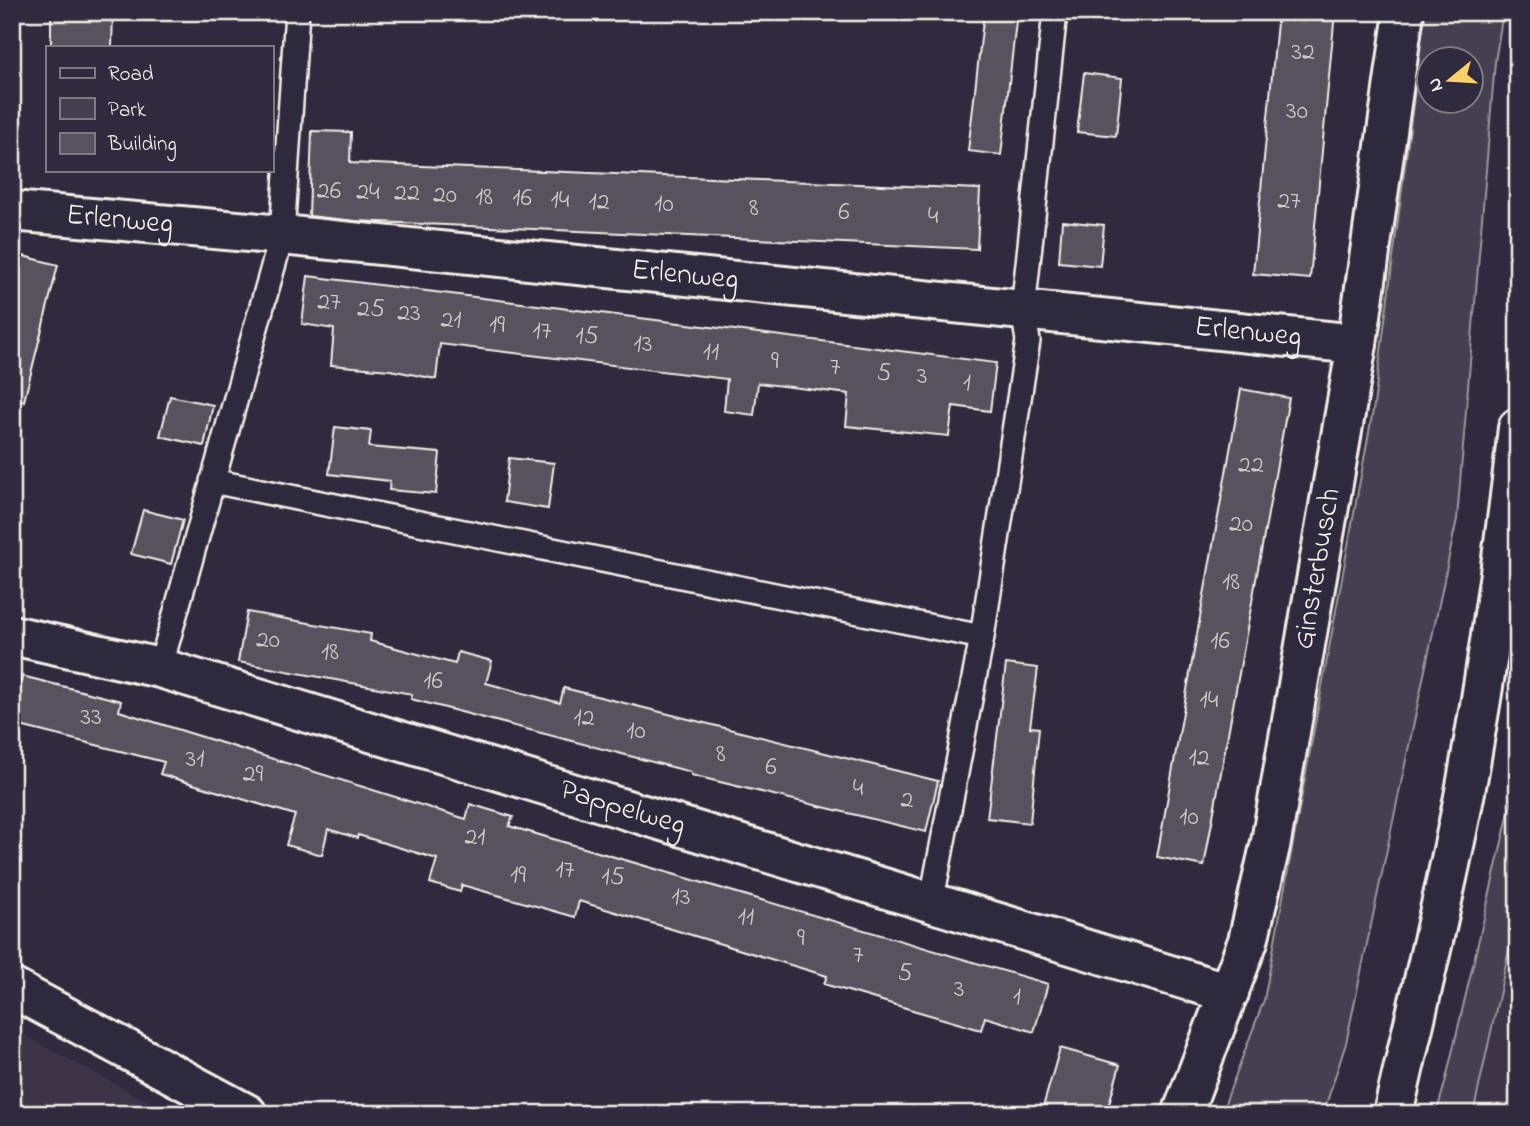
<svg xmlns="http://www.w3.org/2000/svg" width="1530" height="1126" font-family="'Indie Flower',sans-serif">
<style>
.built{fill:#3b3647}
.green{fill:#454050;stroke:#9c989c;stroke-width:2;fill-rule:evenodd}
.building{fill:#56525f;stroke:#f4f1e8;stroke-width:2}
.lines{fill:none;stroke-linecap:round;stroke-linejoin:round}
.lane-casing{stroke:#f4f1e8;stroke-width:28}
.street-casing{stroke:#f4f1e8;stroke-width:44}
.secondary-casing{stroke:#f4f1e8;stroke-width:44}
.highway-casing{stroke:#f4f1e8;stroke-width:44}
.lane{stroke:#2f2a3d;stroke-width:23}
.street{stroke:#2f2a3d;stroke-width:38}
.secondary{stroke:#2f2a3d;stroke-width:38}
.highway{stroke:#2f2a3d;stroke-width:38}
.labels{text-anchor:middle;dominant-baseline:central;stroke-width:6;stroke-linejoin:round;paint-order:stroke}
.number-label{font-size:26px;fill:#ccc9c6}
.street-label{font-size:30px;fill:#f4f1e8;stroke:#2f2a3d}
</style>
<rect width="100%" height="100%" fill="#2f2a3d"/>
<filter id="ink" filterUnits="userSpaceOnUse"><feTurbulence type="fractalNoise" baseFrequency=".0143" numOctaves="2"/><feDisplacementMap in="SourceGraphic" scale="14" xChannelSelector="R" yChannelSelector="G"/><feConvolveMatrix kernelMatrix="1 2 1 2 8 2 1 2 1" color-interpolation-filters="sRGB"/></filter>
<g filter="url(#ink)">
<path class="built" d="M1518,909v205h-45z
M12,1029l160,85h-160z"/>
<path class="green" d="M1425,12h78l-8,50 -38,457 -111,524 -23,71h-102l43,-114 110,-595zM1428,60h42v42h-42z
M1518,759v150l-45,205h-37l9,-31 68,-288z"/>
<path class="building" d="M51,12h62l-1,35h-61z
M984,12h33l-16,143 -33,-4z
M1278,12h57l-25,267 -57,-5z
M1084,73l38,5 -6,58 -39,-4z
M312,131l39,1 -1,31 630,26 -3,60 -621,-28 -47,-5z
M1062,221l42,4 -4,41 -41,-4z
M12,253l46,12 -34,136 -12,-2z
M308,276l688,87 -6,48 -37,-5 -4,30 -103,-10 3,-32 -91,-11 -4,32 -30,-4 3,-32 -287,-35 -4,35 -46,-9 -59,-5 3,-36 -32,-5z
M1241,389l48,9 -85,468 -47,-9z
M170,396l43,9 -9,41 -44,-10z
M335,427l36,4 -2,16 71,6 -4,41 -47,-4 1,-9 -61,-7z
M509,458l45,5 -6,46 -44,-7z
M143,510l40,10 -12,44 -40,-10z
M247,612l124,22 -1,7 85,23 3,-12 34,9 -6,22 74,20 4,-15 374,93 -12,51 -235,-57v-3l-280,-73 1,-5 -174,-32z
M1006,664l32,4 -8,59 9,1 -9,95 -43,-5z
M22,676l99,25 -2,10 347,108 4,-15 43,13 -4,9 539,158 -14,48 -49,-15 -4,13 -157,-46 3,-8 -248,-75 -4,16 -113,-32 -2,7 -30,-9 7,-24 -79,-24 -1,3 -29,-9 -6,26 -36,-10 9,-30 -135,-41 4,-12 -152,-38v-11z
M1060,1048l60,17 -14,49h-65z"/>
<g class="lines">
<g class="lane-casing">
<path id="lane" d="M212,481l770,156
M160,668l122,-433 15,-223
M931,904l51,-267 46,-296 -5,-31 32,-298"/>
</g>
<g class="street-casing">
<g id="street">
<path id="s1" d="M12,211l270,24 1075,109"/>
<path id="s2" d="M12,635l148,33 1069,325"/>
<path id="s3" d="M1182,1114l66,-173 23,-99 86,-498 47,-332"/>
</g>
</g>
<g class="secondary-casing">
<path id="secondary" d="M12,988l235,126"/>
</g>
<g class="highway-casing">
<path id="highway" d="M1393,1114c25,-111 53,-221 74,-333 21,-117 38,-235 51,-353"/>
</g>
<use href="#lane" class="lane"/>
<use href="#street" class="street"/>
<use href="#secondary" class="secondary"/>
<use href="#highway" class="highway"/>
</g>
</g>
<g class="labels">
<g class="number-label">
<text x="1303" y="53">32</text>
<text x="1297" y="112">30</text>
<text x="329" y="192">26</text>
<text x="368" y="193">24</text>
<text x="407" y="194">22</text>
<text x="445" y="196">20</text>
<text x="484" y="198">18</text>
<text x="522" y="199">16</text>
<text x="560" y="201">14</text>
<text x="1289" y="202">27</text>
<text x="599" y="203">12</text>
<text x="664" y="205">10</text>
<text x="754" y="209">8</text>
<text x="844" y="213">6</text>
<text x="933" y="217">4</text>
<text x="329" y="303">27</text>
<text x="371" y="310">25</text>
<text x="409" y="314">23</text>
<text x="451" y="321">21</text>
<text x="497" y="326">19</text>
<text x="542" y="332">17</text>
<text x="587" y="337">15</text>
<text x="643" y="345">13</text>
<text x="711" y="353">11</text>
<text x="775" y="362">9</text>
<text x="835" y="368">7</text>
<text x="884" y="374">5</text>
<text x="922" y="377">3</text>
<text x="967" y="384">1</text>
<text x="1251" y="466">22</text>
<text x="1241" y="525">20</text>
<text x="1231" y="583">18</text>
<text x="268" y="641">20</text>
<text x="1220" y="642">16</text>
<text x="330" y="653">18</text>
<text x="433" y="682">16</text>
<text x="1209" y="701">14</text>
<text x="91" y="718">33</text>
<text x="584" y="719">12</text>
<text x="636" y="732">10</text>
<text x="721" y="755">8</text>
<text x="1199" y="759">12</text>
<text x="195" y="760">31</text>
<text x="771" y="768">6</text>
<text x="253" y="775">29</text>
<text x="858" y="789">4</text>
<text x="907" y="801">2</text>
<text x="1189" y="818">10</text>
<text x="475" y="838">21</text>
<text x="565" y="871">17</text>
<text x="518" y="876">19</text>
<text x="613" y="878">15</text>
<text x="681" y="898">13</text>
<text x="746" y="918">11</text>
<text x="801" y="939">9</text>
<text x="858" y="956">7</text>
<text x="905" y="974">5</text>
<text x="959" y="990">3</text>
<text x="1017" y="998">1</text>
</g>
<g class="street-label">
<text stroke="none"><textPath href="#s1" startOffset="108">Erlenweg</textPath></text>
<text stroke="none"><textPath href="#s1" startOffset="676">Erlenweg</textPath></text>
<text stroke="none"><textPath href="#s1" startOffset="1242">Erlenweg</textPath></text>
<text stroke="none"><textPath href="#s3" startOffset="564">Ginsterbusch</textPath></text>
<text stroke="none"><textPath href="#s2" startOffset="635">Pappelweg</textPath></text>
</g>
</g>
<rect width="1530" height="1126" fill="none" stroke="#2f2a3d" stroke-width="42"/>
<rect x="21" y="21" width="1488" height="1084" fill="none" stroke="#f4f1e8" stroke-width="2.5" filter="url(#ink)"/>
<rect x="46" y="46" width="228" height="126" fill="#2f2a3d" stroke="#7e7a81" stroke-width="2"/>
<rect x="60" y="68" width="35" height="10" fill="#2f2a3d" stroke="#7e7a81" stroke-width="2"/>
<text x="108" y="80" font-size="21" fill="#f4f1e8">Road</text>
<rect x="60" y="98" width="35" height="21" fill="#454050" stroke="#7e7a81" stroke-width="2"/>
<text x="108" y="116" font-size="21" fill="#f4f1e8">Park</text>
<rect x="60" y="133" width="35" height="21" fill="#56525f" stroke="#7e7a81" stroke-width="2"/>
<text x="108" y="150" font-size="21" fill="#f4f1e8">Building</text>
<g transform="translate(1450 80) rotate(252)"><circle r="33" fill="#2f2a3d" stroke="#7e7a81" stroke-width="2"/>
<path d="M0-5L12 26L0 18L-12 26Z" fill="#ffd166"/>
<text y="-10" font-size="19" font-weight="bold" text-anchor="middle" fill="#f4f1e8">N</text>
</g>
</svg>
